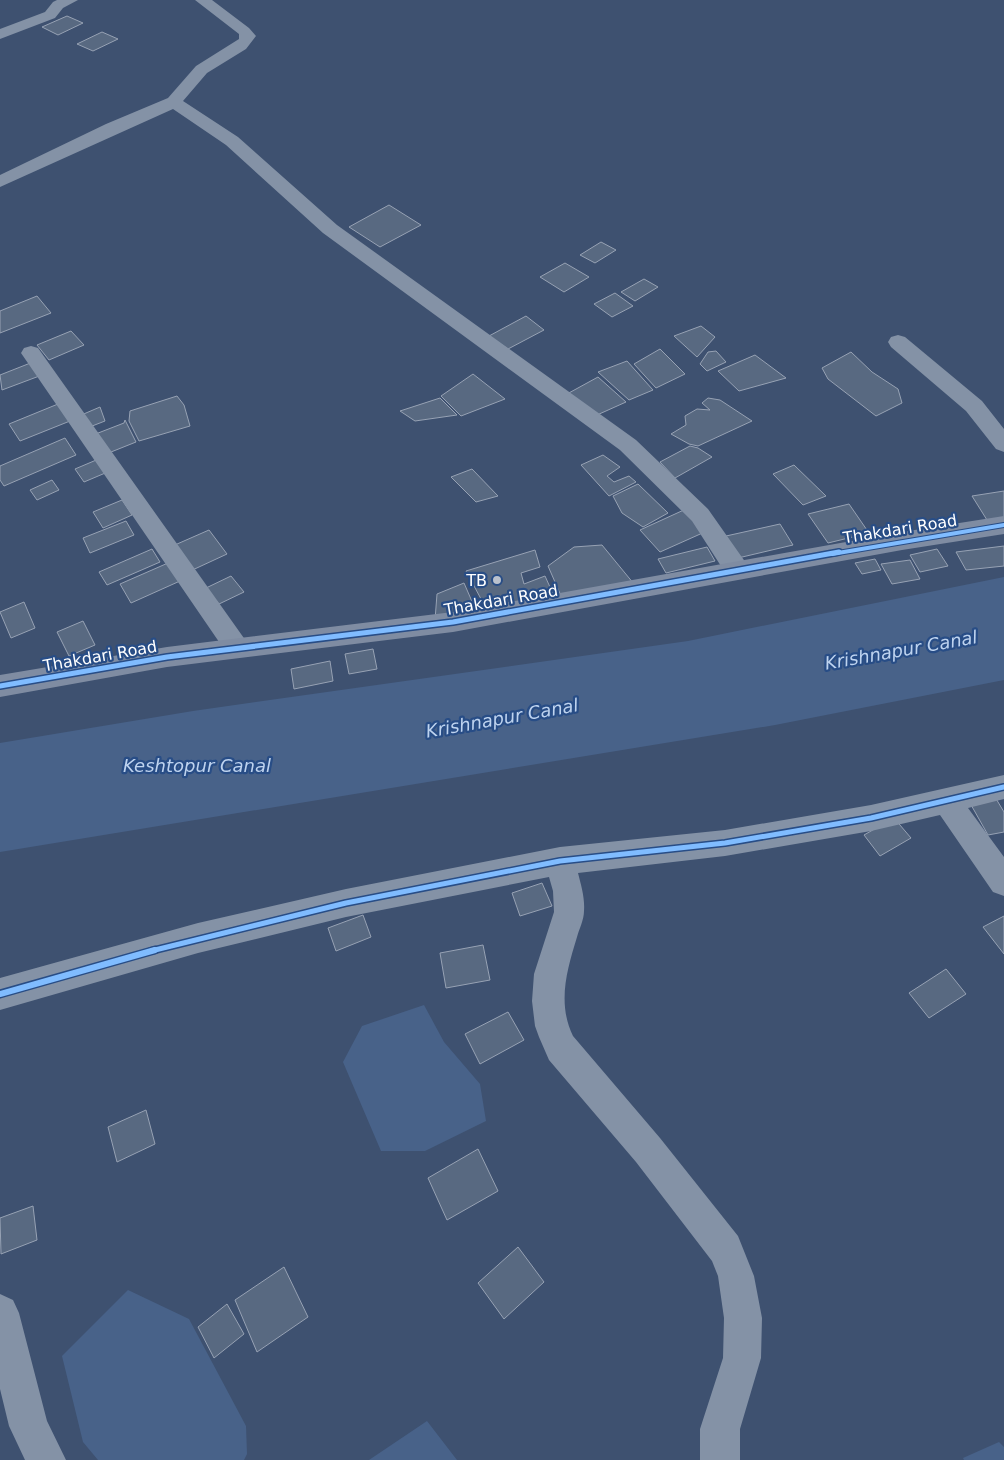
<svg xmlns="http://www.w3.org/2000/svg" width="1004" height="1460" font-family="'DejaVu Sans',sans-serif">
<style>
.water{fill:#486289}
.building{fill:#586981;stroke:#97a2b4}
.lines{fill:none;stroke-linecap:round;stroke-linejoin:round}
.street{fill:#8492a6;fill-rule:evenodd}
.secondary{fill:#7f8ca2;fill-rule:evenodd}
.cycleway-far2-casing{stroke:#284d86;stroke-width:6}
.cycleway-far1-casing{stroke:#284d86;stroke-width:8}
.cycleway-casing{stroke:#284d86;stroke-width:9}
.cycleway-far2{stroke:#80bcff;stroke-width:4}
.cycleway-far1{stroke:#80bcff;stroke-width:5}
.cycleway{stroke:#80bcff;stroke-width:6}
.poi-dot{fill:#bbc2cd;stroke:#284d86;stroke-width:2}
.labels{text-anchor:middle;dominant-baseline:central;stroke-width:4.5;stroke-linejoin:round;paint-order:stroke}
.street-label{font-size:16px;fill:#fff;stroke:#284d86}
.poi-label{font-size:16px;fill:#fff;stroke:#284d86;text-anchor:end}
.water-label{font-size:18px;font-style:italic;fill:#bed3ef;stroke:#284d86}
</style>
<rect width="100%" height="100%" fill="#3e5170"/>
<path class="water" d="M1004,577v103l-229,45 -775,127v-109l193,-32 495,-70z
M424,1005l20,37 36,42 6,37 -61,30h-44l-38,-89 19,-36z
M128,1290l61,29 57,107 1,28 -3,6h-146l-15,-18 -21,-86z
M427,1421l30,39h-88z
M999,1442l5,5v13h-40l-1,-2z"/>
<path class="building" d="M67,16l16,7 -25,12 -16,-8z
M102,32l16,7 -25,12 -16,-7z
M389,205l32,20 -41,22 -31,-20z
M601,242l15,8 -21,13 -15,-8z
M565,263l24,14 -25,15 -24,-15z
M644,279l14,8 -23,14 -14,-9z
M615,293l18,13 -21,11 -18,-13z
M37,296l14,17 -51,20v-22z
M526,316l18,14 -36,19 -19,-13z
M701,326l14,11 -18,20 -23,-21z
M71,331l13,14 -35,15 -12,-15z
M660,349l25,25 -29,14 -22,-24z
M716,351l10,11 -19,9 -7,-7 8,-12z
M851,352l21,20 26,17 4,14 -26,13 -48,-37 -6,-11z
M755,355l31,23 -47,13 -21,-20z
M627,361l26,29 -24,10 -31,-28z
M33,362l9,13 -40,15 -2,-15z
M473,374l32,25 -44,17 -20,-20z
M598,377l28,25 -29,13 -30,-21z
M177,396l7,9 6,21 -51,15 -10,-20 1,-10z
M440,398l17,17 -42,6 -15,-10z
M708,398l12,2 32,21 -54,25 -9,-2 -18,-10 15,-9 -1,-9 12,-7 13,1 -8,-7z
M58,404l12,17 -50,20 -11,-17z
M100,407l5,14 -18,7 -8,-12z
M125,420l11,22 -30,12 -13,-19 31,-12z
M65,438l11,17 -72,31 -4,-6v-14z
M690,446l8,2 14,9 -37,21 -15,-16z
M603,455l17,12 -13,9 7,6 15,-6 7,6 -27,14 -28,-31z
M101,458l9,13 -26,11 -9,-13z
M794,465l32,31 -23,9 -30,-31z
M472,469l26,27 -22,6 -25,-25z
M52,480l7,10 -22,10 -7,-10z
M638,484l30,29 -25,14 -21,-14 -9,-17z
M1004,491v27l-17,2 -15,-24z
M122,500l10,15 -29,13 -10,-16z
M849,504l20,29 -41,10 -20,-29z
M686,509l21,22 -47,21 -20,-22z
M126,521l8,14 -44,18 -7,-15z
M780,524l13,21 -55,13 -12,-22z
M209,530l18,24 -41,19 -18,-25z
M602,545l32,39 -72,14 -14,-32 26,-19z
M1004,546v20l-38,4 -10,-18z
M707,547l8,14 -49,12 -8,-14z
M152,549l8,13 -53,23 -8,-13z
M937,549l11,17 -28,6 -10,-17z
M535,550l5,17 -19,6 3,11 21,-8 9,20 -66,16 -22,-41z
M875,559l6,11 -19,4 -7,-11z
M910,560l10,19 -28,5 -11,-20z
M168,563l12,18 -49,22 -11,-19z
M231,576l13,16 -25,12 -13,-16z
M464,583l13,30 -42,7 2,-26z
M24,602l11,26 -24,10 -11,-26z
M83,621l12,24 -26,11 -12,-24z
M373,649l4,20 -28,5 -4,-20z
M330,661l3,20 -39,8 -3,-20z
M995,797l9,15v20l-16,3 -18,-32z
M894,818l17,20 -31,18 -16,-21z
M542,883l10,23 -32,10 -8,-23z
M363,915l8,22 -35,14 -8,-23z
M1004,916v38l-21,-27z
M483,945l7,35 -44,8 -6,-35z
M946,969l20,25 -37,24 -20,-25z
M508,1012l16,28 -44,24 -15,-30z
M146,1110l9,34 -38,18 -9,-35z
M478,1149l20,42 -51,29 -19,-42z
M33,1206l4,34 -36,14 -1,-36z
M518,1247l26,35 -40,37 -26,-36z
M284,1267l24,50 -51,35 -22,-52z
M227,1304l17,30 -30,24 -16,-31z"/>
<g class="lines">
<path class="street" d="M57,0h21l-15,8 -8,10 -55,21v-10l45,-17 8,-10z
M195,0h17l37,28 7,8 -10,13 -39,24 -24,28 55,36 99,88 299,215 72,69 38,54 3,7 -3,7 -9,2 -9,-2 -36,-56 -72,-71 -297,-217 -97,-88 -53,-36 -173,78v-12l106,-51 62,-26 28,-32 43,-27v-5z
M898,335l7,2 77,64 22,28v23l-8,-3 -30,-38 -75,-64 -3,-5 3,-5z
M31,346l7,2 208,293 4,7 -4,7 -9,3 -9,-3 -207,-302 3,-5z
M1004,775v24l-36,9 36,49v39l-11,-4 -53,-77 -69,16 -146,25 -147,17c3,12 7,25 6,38 0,9 -5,18 -7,26 -10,33 -20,66 -4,99l87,102 78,98 16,40 8,42 -1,40 -21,71v31h-40v-31l23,-71 1,-40 -6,-42 -6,-15 -76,-99 -87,-102 -10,-23 -4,-11 -3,-25 2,-27 20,-62 -1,-21 -4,-14 -203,40 -148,36 -198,57v-32l198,-55 148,-34 214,-42 165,-17 146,-25z
M0,1294l13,6 6,13 28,108 19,39h-41l-16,-34 -9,-37z"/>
<path class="secondary" d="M1004,516v18l-102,16 -449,82 -286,35 -167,30v-22l167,-28 286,-35 449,-80z"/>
<g class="cycleway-far2-casing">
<path id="cycleway-far2" d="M832,554l172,-29"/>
</g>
<g class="cycleway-far1-casing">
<path id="cycleway-far1" d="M0,686l167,-29 286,-35 386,-70
M151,951l195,-48 214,-42 165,-18 146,-25 133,-31"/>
</g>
<g class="cycleway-casing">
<path id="cycleway" d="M0,994l155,-44"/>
</g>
<use href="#cycleway-far2" class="cycleway-far2"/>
<use href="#cycleway-far1" class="cycleway-far1"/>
<use href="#cycleway" class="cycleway"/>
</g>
<circle class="poi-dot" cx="497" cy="580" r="5"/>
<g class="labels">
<g class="street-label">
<text transform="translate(900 529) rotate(-9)">Thakdari Road</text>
<text transform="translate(501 600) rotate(-10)">Thakdari Road</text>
<text transform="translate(100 656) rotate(-10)">Thakdari Road</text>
</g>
<g class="poi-label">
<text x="487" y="580">TB</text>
</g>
<g class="water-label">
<text transform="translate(901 650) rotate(-10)">Krishnapur Canal</text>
<text transform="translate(502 718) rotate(-10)">Krishnapur Canal</text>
<text x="197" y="765">Keshtopur Canal</text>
</g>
</g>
</svg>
